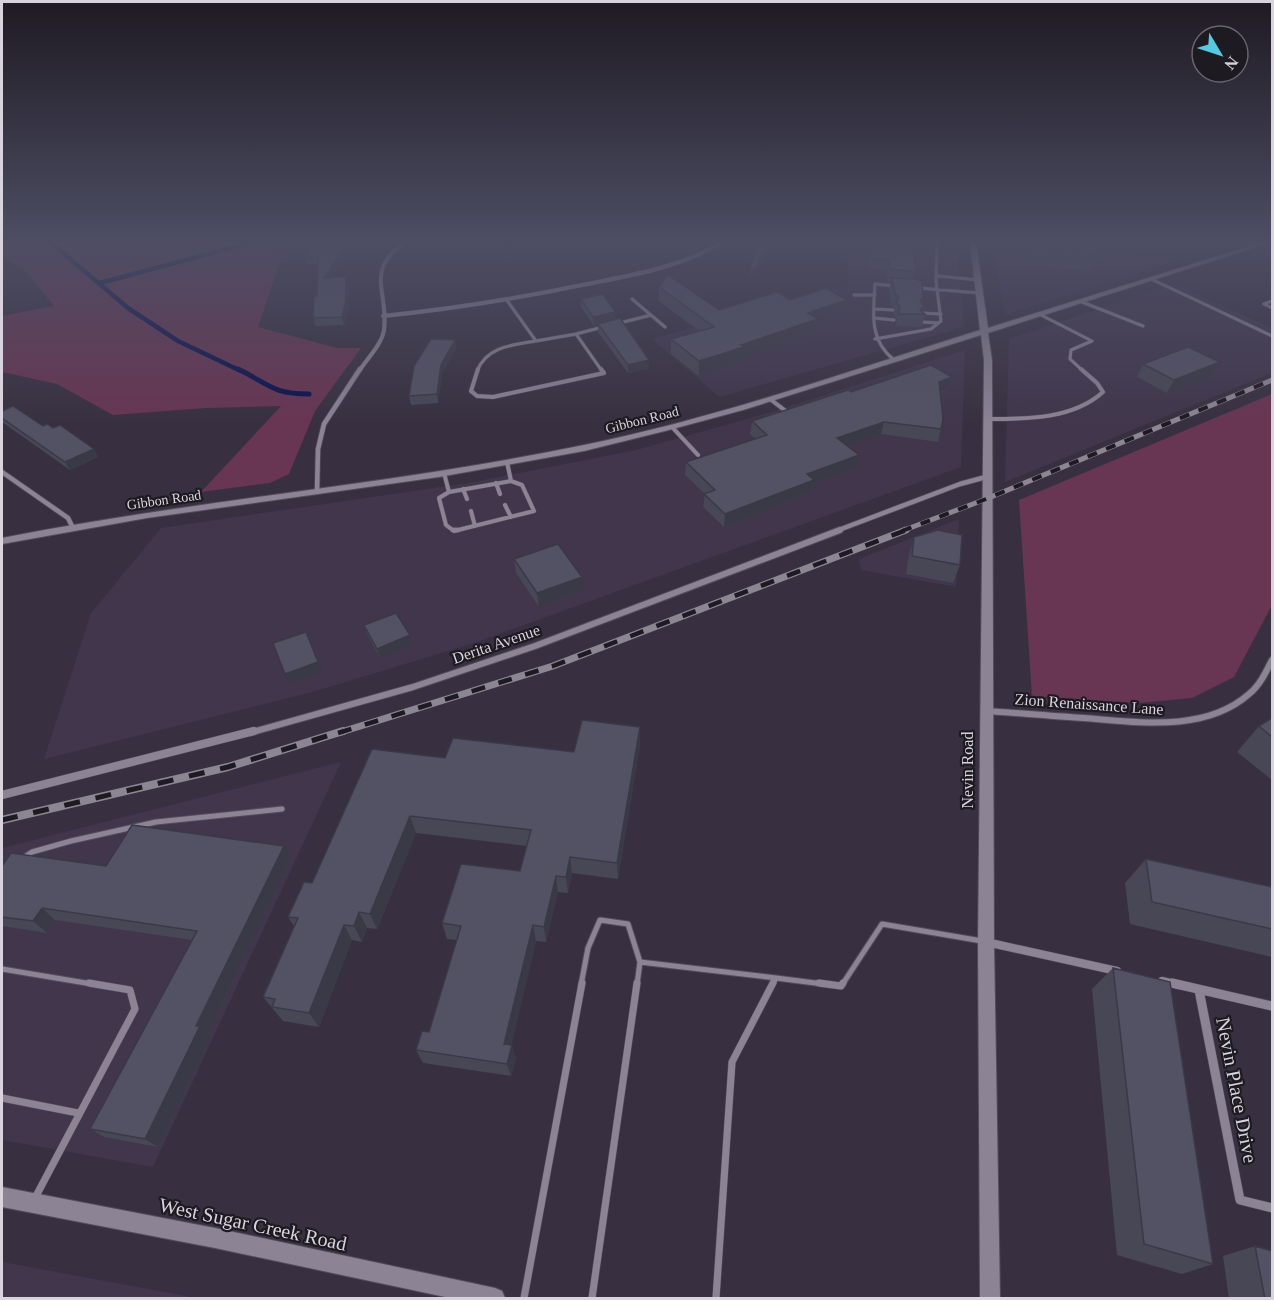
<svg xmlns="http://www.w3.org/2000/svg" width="1274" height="1300" font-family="Georgia,serif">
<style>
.built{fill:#41364c}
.green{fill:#683552}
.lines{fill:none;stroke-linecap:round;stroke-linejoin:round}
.stream-far1{stroke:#0b124e;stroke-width:4.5}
.stream{stroke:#0b124e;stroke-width:5}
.service-far4-casing{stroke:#534c59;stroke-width:4}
.service-far3-casing{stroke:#534c59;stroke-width:5}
.service-far2-casing{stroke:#534c59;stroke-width:6}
.service-far1-casing{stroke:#534c59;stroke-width:7}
.service-casing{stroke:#534c59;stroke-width:8}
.minor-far4-casing{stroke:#534c59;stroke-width:4.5}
.minor-far3-casing{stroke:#534c59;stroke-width:6}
.minor-far2-casing{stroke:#534c59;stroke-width:8}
.minor-far1-casing{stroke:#534c59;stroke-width:9}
.minor-casing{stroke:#534c59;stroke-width:10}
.secondary-casing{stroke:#534c59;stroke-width:2}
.service-far4{stroke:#8c8395;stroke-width:3}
.service-far3{stroke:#8c8395;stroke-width:4}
.service-far2{stroke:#8c8395;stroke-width:4.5}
.service-far1{stroke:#8c8395;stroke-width:5}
.service{stroke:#8c8395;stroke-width:7}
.minor-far4{stroke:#8c8395;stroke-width:4}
.minor-far3{stroke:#8c8395;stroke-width:4.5}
.minor-far2{stroke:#8c8395;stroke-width:6}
.minor-far1{stroke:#8c8395;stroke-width:8}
.minor{stroke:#8c8395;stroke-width:9}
.secondary{fill:#8c8395;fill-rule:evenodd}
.rail-far2-casing{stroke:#8c8692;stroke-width:5}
.rail-far1-casing{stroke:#8c8692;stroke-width:7}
.rail-casing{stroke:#8c8692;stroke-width:8}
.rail-far2{stroke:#1d1a21;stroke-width:4;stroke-dasharray:10;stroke-linecap:butt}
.rail-far1{stroke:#1d1a21;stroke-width:4.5;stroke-dasharray:14;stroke-linecap:butt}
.rail{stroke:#1d1a21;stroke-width:5;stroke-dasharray:16;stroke-linecap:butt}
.wall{fill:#474756}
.shaded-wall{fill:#3a3946}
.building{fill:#535264;stroke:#3a3946;stroke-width:1.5}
.labels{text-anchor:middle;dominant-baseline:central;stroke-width:4.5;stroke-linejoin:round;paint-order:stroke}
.far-street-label{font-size:14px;fill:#d8d3dd;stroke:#1d1a21}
.street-label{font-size:16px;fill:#d8d3dd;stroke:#1d1a21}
.near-street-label{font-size:20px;fill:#d8d3dd;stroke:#1d1a21}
</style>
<rect width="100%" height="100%" fill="#383040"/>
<path class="built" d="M847,242h109l8,85 -245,70 -67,-58 196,-53z
M989,242l189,18 -173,55 -12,-66z
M1173,284l99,44v45l-267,109 4,-143z
M965,350l-4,117 -490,177 -155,47 -272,68 47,-146 70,-85 307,-45 168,-33 132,-37z
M959,519l-3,68 -95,-17 -2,-11z
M341,762l-188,405 -151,-27v-292z
M2,1262l190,35 6,1h-196z"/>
<path class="green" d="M2,242h242l39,11 -25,74 79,21h24l-46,63 -26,63 -19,9 -69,9 80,-86 -75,2 -93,7 -56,-31 -55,-12v-56l52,-10 -31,-38 -21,-11z
M1272,394v211l-38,72 -42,21 -54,5 -106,-7 -13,-196z"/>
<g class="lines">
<path class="stream-far1" d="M50,242l78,66 50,33 63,30
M100,283l153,-41"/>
<path class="stream" d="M238,369c31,15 34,25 71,25"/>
<g class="service-far4-casing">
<path id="service-far4" d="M938,276l40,4
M1151,279l121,57
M919,288l60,5
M854,295h21
M506,299l30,42
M632,299l33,28
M1272,301l-8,3 8,4
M1082,302l61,24
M874,309l19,1
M921,313l20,1
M1041,315l51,26 -21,9 -1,9 13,12
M874,318l20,2
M921,322l18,1
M616,324l35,-9
M576,334l27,-7
M875,339l56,-10 10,-8 -5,-40 1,-39
M536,341l40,-7 26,37
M894,360c-25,-20 -21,-47 -19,-76l21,2
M477,371c10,-25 36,-26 59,-30"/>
</g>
<g class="service-far3-casing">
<path id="service-far3" d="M478,369l-7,22 6,5 16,1 111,-24 -3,-4
M770,399l17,13
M989,419c39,0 84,0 114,-27l-6,-9 -16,-14
M672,427l26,28
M507,462l4,19
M444,473l5,19
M511,481l11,4 12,26 -80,20 -8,-6 -7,-27 10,-6z
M496,483l4,11
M463,489l4,10
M505,505l6,12
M471,511l4,15"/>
</g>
<g class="service-far2-casing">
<path id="service-far2" d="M453,530h5"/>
</g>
<g class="service-far1-casing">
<path id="service-far1" d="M23,858l9,-6 39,-11 85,-19 126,-13
M640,962l136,16
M2,969l96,16
M581,985l7,-37 12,-28 28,4 12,38 -3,23
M772,985l4,-7 55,7
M842,985l40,-61 100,17"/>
</g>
<g class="service-casing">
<path id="service" d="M819,983l22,3 2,-3
M2,1098l76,15
M35,1198l100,-189 -5,-19 -41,-7
M524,1298l58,-315
M592,1298l45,-315
M716,1298l16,-236 41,-79"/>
</g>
<g class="minor-far4-casing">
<path id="minor-far4" d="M383,316c68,-7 137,-18 204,-32 46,-9 95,-17 135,-42
M359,371c8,-12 23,-27 25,-41 5,-38 -21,-62 23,-88"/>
</g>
<g class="minor-far3-casing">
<path id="minor-far3" d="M2,472l66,46 5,10
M317,492l1,-43 6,-25 36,-55
M836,531l124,-47 26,-7"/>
</g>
<g class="minor-far2-casing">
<path id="minor-far2" d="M987,711c32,2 65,5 97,7 53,4 121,15 165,-24 11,-9 17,-22 23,-34
M249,733l164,-46 122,-41 305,-116"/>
</g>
<g class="minor-far1-casing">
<path id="minor-far1" d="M2,795l252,-64
M986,942l131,29
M1162,981l17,4"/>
</g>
<g class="minor-casing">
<path id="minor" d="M1172,983l100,23
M1199,990l41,210 32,8"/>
</g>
<g class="secondary-casing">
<path id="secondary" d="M970,242h6l12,86 275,-86h9l-284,91 4,27 2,582 6,356h-20l-2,-356 6,-582 -3,-25 -238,75 -78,21 -81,20 -145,26 -292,41 -145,26v-6c192,-38 389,-53 582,-93 134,-27 265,-74 396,-115z
M2,1187l213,41 280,60 7,3 3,7h-55l-235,-50 -213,-41z"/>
</g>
<use href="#service-far4" class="service-far4"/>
<use href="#service-far3" class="service-far3"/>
<use href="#service-far2" class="service-far2"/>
<use href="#service-far1" class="service-far1"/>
<use href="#service" class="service"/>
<use href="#minor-far4" class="minor-far4"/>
<use href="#minor-far3" class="minor-far3"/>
<use href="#minor-far2" class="minor-far2"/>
<use href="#minor-far1" class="minor-far1"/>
<use href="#minor" class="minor"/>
<use href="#secondary" class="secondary"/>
<g class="rail-far2-casing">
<path id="rail-far2" d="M902,531l84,-32 286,-119"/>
</g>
<g class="rail-far1-casing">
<path id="rail-far1" d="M338,733l215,-67 353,-136"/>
</g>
<g class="rail-casing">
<path id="rail" d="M2,820l226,-53 115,-36"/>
</g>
<use href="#rail-far2" class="rail-far2"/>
<use href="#rail-far1" class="rail-far1"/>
<use href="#rail" class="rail"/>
</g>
<path class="wall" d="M315,242h39l-23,35 15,-1 2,7 1,26 -5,16 -28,1 -3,-8 4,-22 1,-32h-11l-2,-8z
M447,242h43l-31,10z
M866,242h46l4,30 -2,7 9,18 -1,6 1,9 2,2 -3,13 -26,-1 1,-7 -4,-5 2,-6 -3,-2 -3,-16 2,-8 -4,-1 -2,-10 -17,-1z
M1028,242h95l-3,7 -23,-2 2,6 -8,19 -60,-6z
M1156,242h25l-21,7z
M659,287l60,23 71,-10 54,14 -27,10 -1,9 -73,25v4l-44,14 -28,-22v-15l28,-8 -40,-30z
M581,299l34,21 34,40v9l-21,4 -30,-41v-7l-4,1 -13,-19z
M455,340l1,9 -14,25 -4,29 -27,2 -2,-9z
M1220,362l-7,13 -46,18 -30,-16 6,-13z
M952,377l-4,12 -8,4 1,36 -3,13 -57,-8 -33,12 11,9 -3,13 -43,16 -2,8 -87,35 -21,-20 2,-13 -20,-19 1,-13 70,-23 -6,-5 2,-13 99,-29z
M2,411l41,15 10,2 41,21 4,8 -28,13 -68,-48z
M914,537l46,28 -7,18 -47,-9 3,-19z
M514,559l69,31 -44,17 -23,-34z
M364,625l46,10 3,10 -33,13 -13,-24z
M1272,718v62l-35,-28 22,-26z
M640,727v17l-22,135 -46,-6 -4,20 -10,-1 -12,50 -10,-1 -25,104 5,13 -5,18 -88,-13 -7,-13 13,-18 28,-92 -10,-1 -5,-16 78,-52 7,-25 -111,-13 -39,96 -10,-1 -5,14 -10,-2 -33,87 -36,-6 -20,-24 31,-71 -6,-9 24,-34 133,-125 129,-6z
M291,858l-83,176 3,3 -53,110 -54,-10 -14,-8 102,-189 -137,-20 -8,13 -45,-7v-60h104z
M1146,859l126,28v70l-142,-33 -5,-41z
M1113,968l100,296 -31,10 -65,-19 -25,-266z
M1255,1246l17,53h-43l-6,-43z"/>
<path class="shaded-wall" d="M347,242h7l-28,44 -2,-8z
M465,242h25l-31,10 -1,-8z
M662,242h19l-1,4 -18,4z
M682,242h21l-20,4 -2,5z
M774,242h3l-1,3 -27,37 1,-8z
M1163,242h18l-21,7z
M346,276l2,7 1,26 -5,16 -2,-8z
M847,300l-3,14 -27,10 -1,9 -73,25v4l-44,14v-15l42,-16 67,-32z
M615,312v8l-21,6 -1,-9z
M455,340l1,9 -14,25 -4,29 -1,-9 4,-29z
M649,360v9l-21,4v-8z
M1220,362l-7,13 -46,18 7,-13z
M952,377l-4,12 -13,5 4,-12z
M884,422l-3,12 -46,17 2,-13z
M94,449l4,8 -28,13 -5,-8z
M859,455l-3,13 -43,16 -2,8 -87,35 1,-13 82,-40z
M582,577l1,13 -44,17 -2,-14z
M306,632l16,39 -33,12 -4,-9z
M410,635l3,10 -33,13 -3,-9z
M640,727v17l-22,135 -1,-16z
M410,816l6,17 -39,96 -7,-15z
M284,846l7,12 -83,176 3,3 -53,110 -13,-8 51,-113z
M570,857l2,16 -4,20 -2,-16z
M556,876l2,16 -12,50 -2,-15z
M42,908l13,12 -8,13 -14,-12z
M359,912l8,16 -5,14 -8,-16z
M344,925l8,15 -33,87 -10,-14z
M533,925l3,16 -28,116 -4,-13z
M512,1045l4,13 -5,18 -4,-12z"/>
<path class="building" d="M315,242h32l-23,36 22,-2v25l-4,16 -29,1 1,-22h3l1,-39 -13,-1z
M455,242h10l-7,2z
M756,242h18l-24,32z
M869,242h43l4,30 -26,-3 -2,-9 -18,-1z
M1036,242h60l3,11 -62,-6z
M668,275l51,35 58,-18 13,8 36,-12 21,12 -39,13 10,6 -77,26 3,2 -45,14 -28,-22 43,-12 -55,-40z
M891,278l26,1 5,3 1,15 -3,4 4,5 -4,4 5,4h-27l2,-7 -4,-5 3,-5 -4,-3z
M603,294l12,18 -22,5 -12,-18z
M620,318l29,42 -21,5 -30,-41z
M431,339l24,1 -14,25 -4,29 -28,2 5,-30z
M1188,347l32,15 -46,18 -31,-16z
M931,365l21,12 -13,5 4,37 -2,10 -57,-7 -47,16 22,17 -52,19 7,6 -89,34 -21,-20 11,-4 -29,-28 81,-27 -15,-14 96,-31 3,2z
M13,406l30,20 4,-2 6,4 7,-3 34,24 -29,13 -63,-44v-7z
M938,530l24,5 -2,30 -48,-9 2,-19z
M558,544l24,33 -45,16 -23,-34z
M396,613l14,22 -33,14 -13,-24z
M306,632l12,30 -33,12 -12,-31z
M1272,718v19l-13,-11z
M582,720l58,7 -23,136 -47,-6 -4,20 -10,-1 -12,51 -11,-2 -29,119 8,1 -5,19 -91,-14 6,-19 7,1 32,-106 -19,-3 19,-59 59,7 11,-41 -121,-14 -40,98 -11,-2 -5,14 -10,-1 -35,88 -37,-6 3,-8 -12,-2 35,-79 -10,-1 16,-35 8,1 60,-134 73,9 8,-20 121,14z
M132,825l152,21 -88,180h4l-55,113 -55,-10 107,-198 -155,-23 -9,13 -31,-4v-51l9,-13 95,13z
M1146,859l126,28v42l-120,-27z
M1113,968l57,14 43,282 -69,-20z
M1255,1246l17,5v48h-7z"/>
<linearGradient id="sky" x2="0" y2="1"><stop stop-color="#1f1a23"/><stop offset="0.57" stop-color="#4d4e64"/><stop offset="1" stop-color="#4d4e64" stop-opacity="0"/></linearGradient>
<rect width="1274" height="424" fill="url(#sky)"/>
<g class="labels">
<g class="far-street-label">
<text transform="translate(642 420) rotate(-14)">Gibbon Road</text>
<text transform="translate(164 500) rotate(-8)">Gibbon Road</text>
</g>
<g class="street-label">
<text transform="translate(496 644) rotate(-19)">Derita Avenue</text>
<text transform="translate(1089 704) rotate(4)">Zion Renaissance Lane</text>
<text transform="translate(967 770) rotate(-90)">Nevin Road</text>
</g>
<g class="near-street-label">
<text transform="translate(1237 1090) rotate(79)">Nevin Place Drive</text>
<text transform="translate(253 1224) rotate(12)">West Sugar Creek Road</text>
</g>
</g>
<rect width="1274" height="1300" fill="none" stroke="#d8d3dd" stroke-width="6"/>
<g transform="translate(1220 54) rotate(129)"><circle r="28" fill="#1d1a21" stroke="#68646c" stroke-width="1.5"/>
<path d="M0-4.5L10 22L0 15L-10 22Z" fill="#56c9e0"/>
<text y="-9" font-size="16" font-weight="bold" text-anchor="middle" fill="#d8d3dd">N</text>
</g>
</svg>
